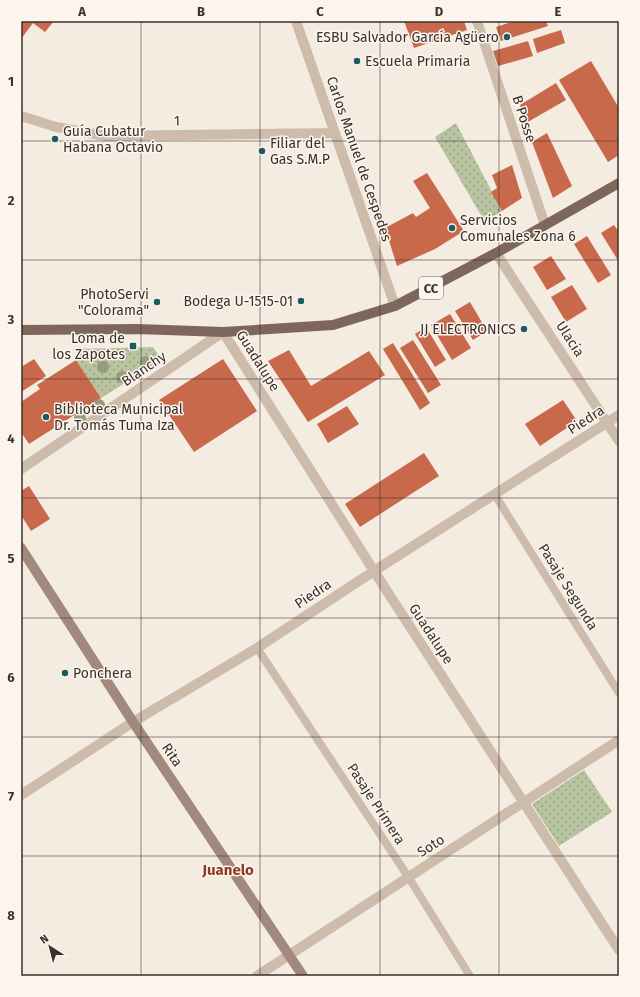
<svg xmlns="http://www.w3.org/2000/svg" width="640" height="997" font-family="'Fira Sans',sans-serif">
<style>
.park{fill:url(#park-dots)}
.building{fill:#c8694b}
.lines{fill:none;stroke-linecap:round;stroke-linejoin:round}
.lane{stroke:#cdbbac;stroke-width:8}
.street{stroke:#cdbbac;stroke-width:10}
.secondary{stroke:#a18a7d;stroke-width:10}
.primary{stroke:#7d675c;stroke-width:10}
.tree{fill:#969b7f}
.grid{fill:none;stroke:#3b302b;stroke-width:1;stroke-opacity:0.55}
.poi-dot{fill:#1f5a5e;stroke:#fbf5ee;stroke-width:1.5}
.labels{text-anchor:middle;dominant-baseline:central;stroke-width:3;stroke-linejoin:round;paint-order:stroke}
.shield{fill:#fbf5ee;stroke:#756b66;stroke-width:1}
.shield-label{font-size:13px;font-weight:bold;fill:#3b302b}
.poi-label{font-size:14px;fill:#3b302b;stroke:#fbf5ee;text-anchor:start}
.street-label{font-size:14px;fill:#3b302b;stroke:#fbf5ee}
.neighbourhood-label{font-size:15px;font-weight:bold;fill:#8c3b22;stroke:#fbf5ee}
.neatline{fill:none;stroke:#3b302b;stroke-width:1.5}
.grid-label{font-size:13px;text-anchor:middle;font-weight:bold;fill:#3b302b}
</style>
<defs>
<pattern id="park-dots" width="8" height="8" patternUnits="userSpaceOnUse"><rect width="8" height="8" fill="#b8c4a0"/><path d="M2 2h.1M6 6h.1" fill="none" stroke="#97a083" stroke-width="1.8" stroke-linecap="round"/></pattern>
</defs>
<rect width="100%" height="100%" fill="#f4ebe1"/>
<path class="park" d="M456,123l46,88 -17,11 -50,-85z
M153,347l9,13 -61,38 -25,-38 1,-11z
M584,770l28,42 -53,34 -27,-42z"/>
<path class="building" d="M21,21h33l-9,11 -12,-9 -12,16z
M404,21h60l3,9 -53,18z
M515,21h31l2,5 -47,15 -5,-14z
M561,30l4,13 -28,10 -4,-14z
M528,41l5,15 -35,10 -5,-15z
M591,61l28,47v47l-11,7 -49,-82z
M556,83l10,17 -40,23 -6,-18z
M547,133l25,53 -19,12 -21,-56z
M512,165l10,33 -20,13 -11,-19 6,-4 -5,-13z
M427,173l37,58 -29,18 -38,17 -12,-38 28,-15 3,4 14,-9 -17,-27z
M614,225l5,7v30l-18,-29z
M587,236l24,39 -13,8 -24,-39z
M551,256l15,23 -19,11 -14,-23z
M572,285l15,24 -21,13 -15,-25z
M470,302l17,29 -14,9 -18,-29z
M450,314l21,34 -19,12 -21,-35z
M426,327l20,33 -11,7 -20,-33z
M413,340l28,45 -13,8 -28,-45z
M393,343l37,60 -10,7 -37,-61z
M289,350l22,36 58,-35 16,24 -77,47 -40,-61z
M34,359l12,17 -25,16v-25z
M223,359l34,52 -63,41 -35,-52z
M76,360l25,38 -72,46 -8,-12v-30l19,-13 -3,-4z
M563,400l14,21 -37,25 -15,-22z
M347,406l12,18 -31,19 -11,-19z
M424,453l15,23 -79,51 -15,-23z
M29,486l21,33 -19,12 -10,-16v-24z"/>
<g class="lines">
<path class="lane" d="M495,495l124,198
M257,648l152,230 61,98"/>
<path class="street" d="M296,21l99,285
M477,21l68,204
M21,116l35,11 50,9 229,-3
M496,253l123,188
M21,469l202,-137 151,239 245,379
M21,795l112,-73 124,-74 117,-77 245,-156
M257,976l362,-236"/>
<path class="secondary" d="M21,548l112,174 170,254"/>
<path class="primary" d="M21,330l116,-1 86,3 110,-7 62,-19 101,-53 123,-70"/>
</g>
<g class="tree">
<circle cx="146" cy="362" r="6"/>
<circle cx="103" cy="367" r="6"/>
<circle cx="122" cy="377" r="6"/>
<circle cx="99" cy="405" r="6"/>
<circle cx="80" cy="418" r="6"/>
</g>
<path class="grid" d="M141,21v955M260,21v955M380,21v955M499,21v955M21,141h598M21,260h598M21,379h598M21,498h598M21,618h598M21,737h598M21,856h598"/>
<g class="poi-dot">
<circle cx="507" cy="37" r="4"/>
<circle cx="357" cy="61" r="4"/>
<circle cx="55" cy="139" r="4"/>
<circle cx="262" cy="151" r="4"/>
<circle cx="452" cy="228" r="4"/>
<circle cx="301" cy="301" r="4"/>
<circle cx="157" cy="302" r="4"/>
<circle cx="524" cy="329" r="4"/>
<rect x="129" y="342" width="8" height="8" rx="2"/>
<circle cx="46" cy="417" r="4"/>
<circle cx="65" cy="673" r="4"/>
</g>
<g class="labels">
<rect class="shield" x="419" y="277" width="24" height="22" rx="3"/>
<g class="shield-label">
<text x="431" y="288">CC</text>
</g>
<g class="poi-label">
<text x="499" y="37" text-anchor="end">ESBU Salvador García Agüero</text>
<text x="365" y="61">Escuela Primaria</text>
<text x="63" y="131">Guía Cubatur<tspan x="63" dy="16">Habana Octavio</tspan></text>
<text x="270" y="143">Filiar del<tspan x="270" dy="16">Gas S.M.P</tspan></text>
<text x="460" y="220">Servicios<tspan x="460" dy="16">Comunales Zona 6</tspan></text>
<text x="149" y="294" text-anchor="end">PhotoServi<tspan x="149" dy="16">"Colorama"</tspan></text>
<text x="293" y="301" text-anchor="end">Bodega U-1515-01</text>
<text x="516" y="329" text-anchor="end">JJ ELECTRONICS</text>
<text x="125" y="338" text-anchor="end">Loma de<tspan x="125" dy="16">los Zapotes</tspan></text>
<text x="54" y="409">Biblioteca Municipal<tspan x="54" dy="16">Dr. Tomás Tuma Iza</tspan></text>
<text x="73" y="673">Ponchera</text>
</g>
<g class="street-label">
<text transform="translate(524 119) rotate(72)">B Posse</text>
<text transform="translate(177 121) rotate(-1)">1</text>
<text transform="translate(359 159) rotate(71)">Carlos Manuel de Cespedes</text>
<text transform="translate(570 339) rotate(57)">Ulacia</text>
<text transform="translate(258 361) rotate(58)">Guadalupe</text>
<text transform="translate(144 369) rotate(-34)">Blanchy</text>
<text transform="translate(586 420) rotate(-33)">Piedra</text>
<text transform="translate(568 587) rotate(58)">Pasaje Segunda</text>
<text transform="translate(313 594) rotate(-34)">Piedra</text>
<text transform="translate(431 634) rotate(57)">Guadalupe</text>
<text transform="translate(172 755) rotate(56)">Rita</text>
<text transform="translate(376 804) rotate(57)">Pasaje Primera</text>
<text transform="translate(431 846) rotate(-33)">Soto</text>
</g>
<g class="neighbourhood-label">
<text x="228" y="870">Juanelo</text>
</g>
</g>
<rect width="640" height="997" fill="none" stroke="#fbf5ee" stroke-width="44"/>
<g transform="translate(50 947) rotate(324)" stroke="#fbf5ee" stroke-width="3" paint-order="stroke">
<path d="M0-3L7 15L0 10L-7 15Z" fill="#3b302b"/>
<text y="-6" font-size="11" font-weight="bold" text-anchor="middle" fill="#3b302b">N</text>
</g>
<rect x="22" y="22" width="596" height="953" class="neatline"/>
<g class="grid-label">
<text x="82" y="16">A</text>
<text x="201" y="16">B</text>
<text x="320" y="16">C</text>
<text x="439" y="16">D</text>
<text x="558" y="16">E</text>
<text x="11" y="86">1</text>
<text x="11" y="205">2</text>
<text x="11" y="324">3</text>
<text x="11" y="443">4</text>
<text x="11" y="563">5</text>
<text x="11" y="682">6</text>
<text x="11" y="801">7</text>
<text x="11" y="920">8</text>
</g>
</svg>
